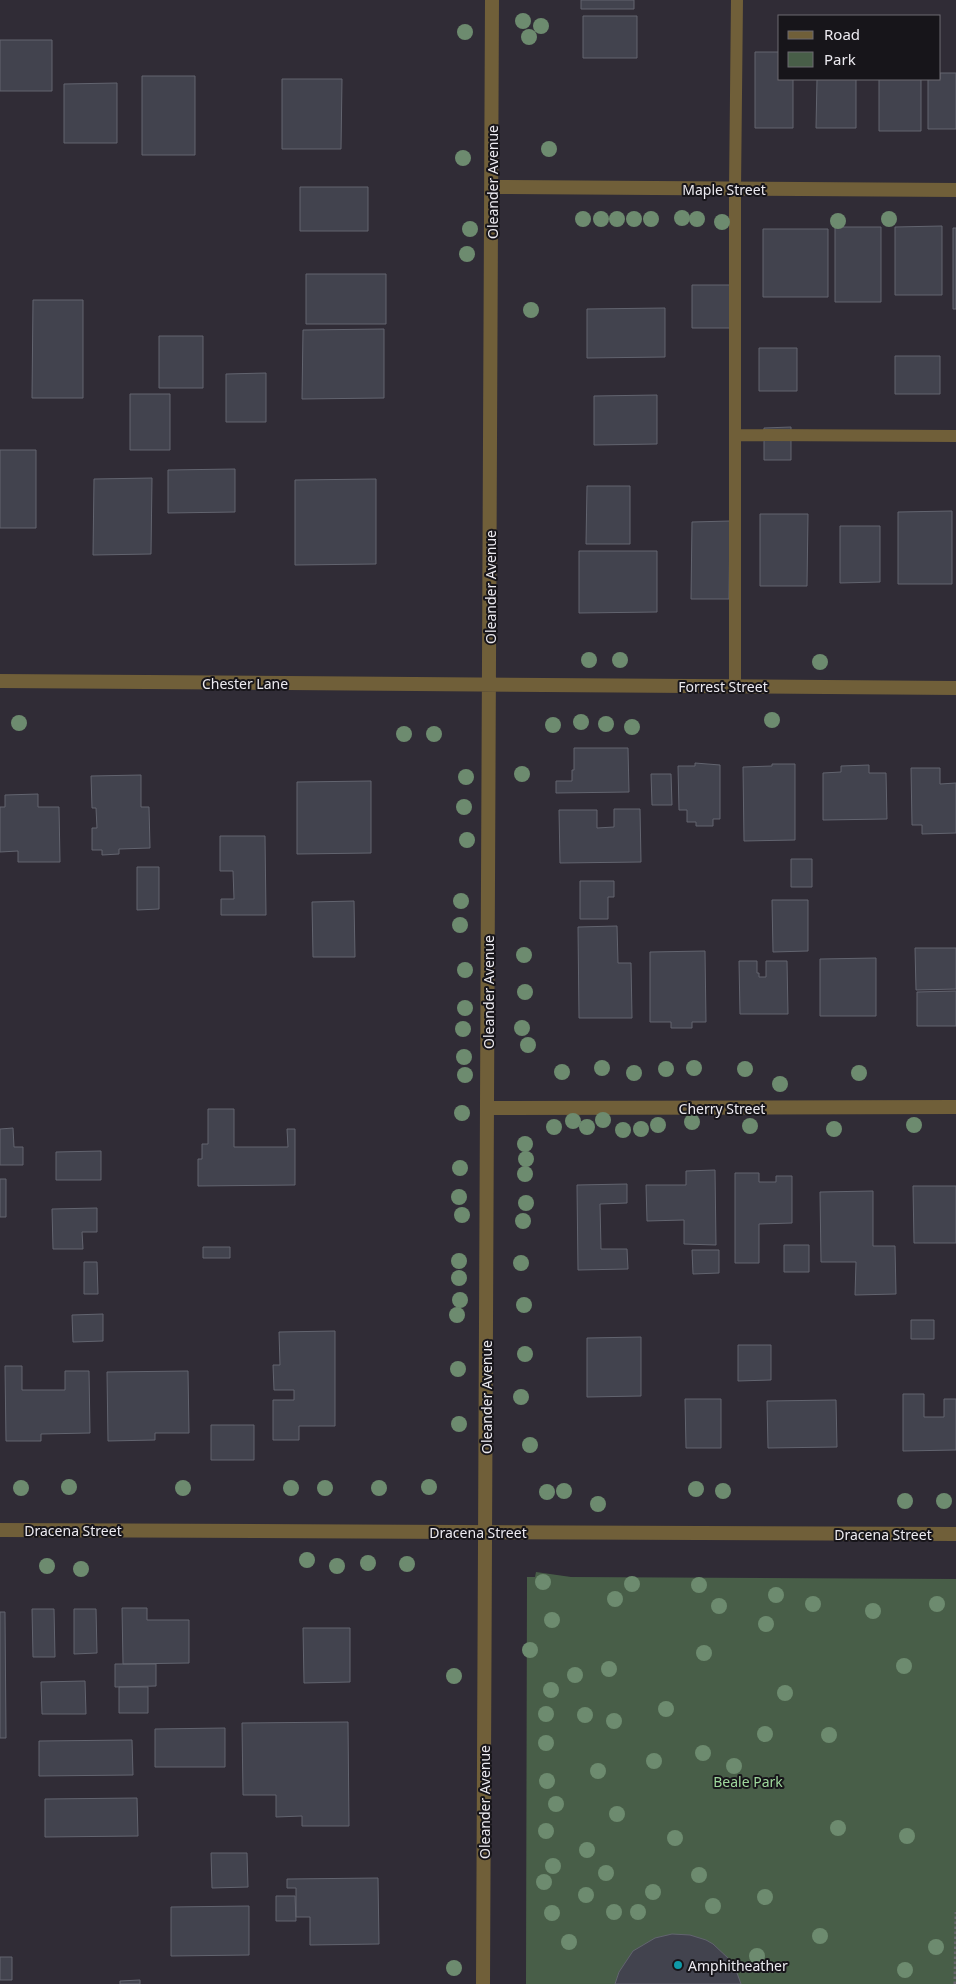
<svg xmlns="http://www.w3.org/2000/svg" width="956" height="1984" font-family="'Noto Sans',sans-serif">
<style>
.green{fill:#485e48}
.building{fill:#42434e;stroke:#62646f}
.lines{fill:none;stroke-linecap:round;stroke-linejoin:round}
.path{stroke:#6b6770;stroke-width:3;stroke-dasharray:2.5 2.5;stroke-linecap:butt}
.service{stroke:#705f39;stroke-width:12}
.minor{stroke:#705f39;stroke-width:14}
.tree{fill:#6d8b6f}
.culture-dot{fill:#0f9aa8;stroke:#17151a;stroke-width:2}
.labels{text-anchor:middle;dominant-baseline:central;stroke-width:4;stroke-linejoin:round;paint-order:stroke}
.street-label{font-size:14px;fill:#eceaf0;stroke:#17151a}
.park-label{font-size:14px;fill:#9fd99d;stroke:#17151a}
.poi-label{font-size:14px;fill:#eceaf0;stroke:#17151a;text-anchor:start}
</style>
<rect width="100%" height="100%" fill="#302c36"/>
<path class="green" d="M536,1572l35,5 385,2v405h-430l1,-407h8z"/>
<path class="building" d="M581,0h53v9h-53z
M583,16h54v42h-54z
M0,40h52v51h-52z
M755,52h25v27h13v49h-38z
M940,73h16v56h-28v-50h12z
M142,76h53v79h-53z
M282,79h60l-1,70h-59z
M817,79h39v49h-40z
M879,79h42v52h-42z
M117,83v60h-53v-59z
M300,187h68v44h-68z
M942,226v69h-47v-68z
M835,227h46v75h-46z
M953,228h3v81h-3z
M763,229h65v68h-65z
M306,274h80v50h-80z
M692,285h38v43h-38z
M33,300h50v98h-51z
M665,308v49l-78,1v-49z
M384,329v69l-82,1 1,-69z
M159,336h44v52h-44z
M759,348h38v43h-38z
M895,356h45v38h-45z
M266,373v49h-40v-48z
M130,394h40v56h-40z
M657,395v49l-63,1v-49z
M791,427v33h-27v-32z
M0,450h36v78h-36z
M235,469v43l-67,1v-43z
M152,478l-1,76 -58,1 1,-76z
M376,479v85l-81,1v-85z
M587,486h43v58h-44z
M952,511v73h-54v-72z
M760,514h48l-1,72h-47z
M730,521l-1,78h-38l1,-77z
M840,526h40v56l-40,1z
M579,551h78v61l-78,1z
M574,748h54l1,44 -73,1v-12h16v-11h2z
M695,763l25,2v54h-7v7h-17v-4h-9v-12h-8l-1,-44h17z
M772,764h23v76l-51,1 -1,-74 29,-1z
M869,765v8h17l1,46 -64,1v-47l18,-1v-6z
M911,768h29v16l16,-1v50l-34,1v-9h-10z
M651,774h20l1,31h-20z
M141,775v32h8l1,41 -31,1v5l-17,1v-5h-10v-22h5l-1,-20h-4l-1,-32z
M371,781v72l-74,1v-72z
M38,794v13h21l1,55h-42v-11l-18,1v-45h5v-12z
M614,809h26l1,53 -81,1 -1,-53h38v18l17,-1z
M220,836h45l1,79h-45v-16h13l-1,-28h-13z
M791,859h21v28h-21z
M137,867h22v42l-22,1z
M580,881h34v16h-6v22h-28z
M772,900h36v51l-35,1z
M354,901l1,56h-42l-1,-55z
M617,926l1,37h13l1,55h-53l-1,-91z
M915,948h41v41l-40,1z
M705,951l1,71h-14v6h-21v-6h-21v-70z
M876,958v58h-56v-57z
M739,961h18v12h2v4h7v-16h21l1,53h-48z
M956,991v35h-39v-34z
M208,1109h26v38h54l-1,-18h8v56l-97,1v-27h4v-15h6z
M13,1128l1,19h9v18h-23v-36z
M101,1151v29h-45v-28z
M715,1170l1,75 -32,-1v-24l-37,1 -1,-36h40v-14z
M735,1173h24v9h17v-6h16v47l-33,1v39h-24z
M0,1179h6v38h-6z
M627,1184v19l-27,1 1,45h26l1,20 -50,1 -1,-85z
M913,1186h43v57h-42z
M873,1191v55h22l1,48 -41,1 1,-33h-35l-1,-70z
M97,1208v24h-15l1,17h-30l-1,-40z
M784,1245h25v27h-25z
M203,1247h27v11h-27z
M692,1250h27v23l-26,1z
M84,1262h13l1,32h-14z
M103,1314v27l-30,1 -1,-27z
M911,1320h23v19h-23z
M335,1331v95h-36v14h-26v-40h21v-10h-20l-1,-25h7l-1,-33z
M641,1337v59l-54,1v-59z
M738,1345h33v35l-33,1z
M5,1366h17v24h43v-19h24l1,62 -49,1v7h-35z
M188,1371l1,62h-34v7l-47,1 -1,-69z
M903,1394h21v23h20v-18h12v51l-53,1z
M685,1399h36v49h-35z
M836,1400l1,47 -69,1 -1,-47z
M211,1425h43v35h-43z
M122,1608h25v12h42v43l-66,1z
M32,1609h22l1,48h-22z
M74,1609h22l1,44 -23,1z
M0,1612h5l1,126h-6z
M303,1628h47v54l-46,1z
M115,1664h41v22l-41,1z
M85,1681l1,33h-44l-1,-32z
M119,1687h29v26h-29z
M348,1722l1,104h-47v-10l-26,1v-22h-33l-1,-72z
M225,1728v39h-70v-38z
M132,1740l1,35 -94,1v-35z
M137,1798l1,38 -93,1v-38z
M211,1853h36l1,34 -36,1z
M378,1878l1,66 -69,1v-28h-14v-29h-9v-9z
M276,1896h19l1,25h-20z
M249,1906v49l-78,1v-49z
M672,1934l18,1 16,5 7,4 16,15 8,14 4,11h-126l4,-12 14,-21 22,-13z
M0,1957h12v23h-12z
M140,1980v4h-20v-3z"/>
<g class="lines">
<path class="path" d="M955,1984l1,-72"/>
<path class="service" d="M735,435l221,1
M735,686v-497l2,-189"/>
<path class="minor" d="M492,187l464,3
M0,681l956,7
M487,1108l469,-1
M0,1530l956,4
M483,1984l9,-1984"/>
</g>
<g class="tree">
<circle cx="523" cy="21" r="8"/>
<circle cx="541" cy="26" r="8"/>
<circle cx="465" cy="32" r="8"/>
<circle cx="529" cy="37" r="8"/>
<circle cx="549" cy="149" r="8"/>
<circle cx="463" cy="158" r="8"/>
<circle cx="682" cy="218" r="8"/>
<circle cx="583" cy="219" r="8"/>
<circle cx="601" cy="219" r="8"/>
<circle cx="617" cy="219" r="8"/>
<circle cx="634" cy="219" r="8"/>
<circle cx="651" cy="219" r="8"/>
<circle cx="697" cy="219" r="8"/>
<circle cx="889" cy="219" r="8"/>
<circle cx="838" cy="221" r="8"/>
<circle cx="722" cy="222" r="8"/>
<circle cx="470" cy="229" r="8"/>
<circle cx="467" cy="254" r="8"/>
<circle cx="531" cy="310" r="8"/>
<circle cx="589" cy="660" r="8"/>
<circle cx="620" cy="660" r="8"/>
<circle cx="820" cy="662" r="8"/>
<circle cx="772" cy="720" r="8"/>
<circle cx="581" cy="722" r="8"/>
<circle cx="19" cy="723" r="8"/>
<circle cx="606" cy="724" r="8"/>
<circle cx="553" cy="725" r="8"/>
<circle cx="632" cy="727" r="8"/>
<circle cx="404" cy="734" r="8"/>
<circle cx="434" cy="734" r="8"/>
<circle cx="522" cy="774" r="8"/>
<circle cx="466" cy="777" r="8"/>
<circle cx="464" cy="807" r="8"/>
<circle cx="467" cy="840" r="8"/>
<circle cx="461" cy="901" r="8"/>
<circle cx="460" cy="925" r="8"/>
<circle cx="524" cy="955" r="8"/>
<circle cx="465" cy="970" r="8"/>
<circle cx="525" cy="992" r="8"/>
<circle cx="465" cy="1008" r="8"/>
<circle cx="522" cy="1028" r="8"/>
<circle cx="463" cy="1029" r="8"/>
<circle cx="528" cy="1045" r="8"/>
<circle cx="464" cy="1057" r="8"/>
<circle cx="602" cy="1068" r="8"/>
<circle cx="694" cy="1068" r="8"/>
<circle cx="666" cy="1069" r="8"/>
<circle cx="745" cy="1069" r="8"/>
<circle cx="562" cy="1072" r="8"/>
<circle cx="634" cy="1073" r="8"/>
<circle cx="859" cy="1073" r="8"/>
<circle cx="465" cy="1075" r="8"/>
<circle cx="780" cy="1084" r="8"/>
<circle cx="462" cy="1113" r="8"/>
<circle cx="603" cy="1120" r="8"/>
<circle cx="573" cy="1121" r="8"/>
<circle cx="692" cy="1122" r="8"/>
<circle cx="658" cy="1125" r="8"/>
<circle cx="914" cy="1125" r="8"/>
<circle cx="750" cy="1126" r="8"/>
<circle cx="554" cy="1127" r="8"/>
<circle cx="587" cy="1127" r="8"/>
<circle cx="641" cy="1129" r="8"/>
<circle cx="834" cy="1129" r="8"/>
<circle cx="623" cy="1130" r="8"/>
<circle cx="525" cy="1144" r="8"/>
<circle cx="526" cy="1159" r="8"/>
<circle cx="460" cy="1168" r="8"/>
<circle cx="525" cy="1174" r="8"/>
<circle cx="459" cy="1197" r="8"/>
<circle cx="526" cy="1203" r="8"/>
<circle cx="462" cy="1215" r="8"/>
<circle cx="523" cy="1221" r="8"/>
<circle cx="459" cy="1261" r="8"/>
<circle cx="521" cy="1263" r="8"/>
<circle cx="459" cy="1278" r="8"/>
<circle cx="460" cy="1300" r="8"/>
<circle cx="524" cy="1305" r="8"/>
<circle cx="457" cy="1315" r="8"/>
<circle cx="525" cy="1354" r="8"/>
<circle cx="458" cy="1369" r="8"/>
<circle cx="521" cy="1397" r="8"/>
<circle cx="459" cy="1424" r="8"/>
<circle cx="530" cy="1445" r="8"/>
<circle cx="69" cy="1487" r="8"/>
<circle cx="429" cy="1487" r="8"/>
<circle cx="21" cy="1488" r="8"/>
<circle cx="183" cy="1488" r="8"/>
<circle cx="291" cy="1488" r="8"/>
<circle cx="325" cy="1488" r="8"/>
<circle cx="379" cy="1488" r="8"/>
<circle cx="696" cy="1489" r="8"/>
<circle cx="564" cy="1491" r="8"/>
<circle cx="723" cy="1491" r="8"/>
<circle cx="547" cy="1492" r="8"/>
<circle cx="905" cy="1501" r="8"/>
<circle cx="944" cy="1501" r="8"/>
<circle cx="598" cy="1504" r="8"/>
<circle cx="307" cy="1560" r="8"/>
<circle cx="368" cy="1563" r="8"/>
<circle cx="407" cy="1564" r="8"/>
<circle cx="47" cy="1566" r="8"/>
<circle cx="337" cy="1566" r="8"/>
<circle cx="81" cy="1569" r="8"/>
<circle cx="543" cy="1582" r="8"/>
<circle cx="632" cy="1584" r="8"/>
<circle cx="699" cy="1585" r="8"/>
<circle cx="776" cy="1595" r="8"/>
<circle cx="615" cy="1599" r="8"/>
<circle cx="813" cy="1604" r="8"/>
<circle cx="937" cy="1604" r="8"/>
<circle cx="719" cy="1606" r="8"/>
<circle cx="873" cy="1611" r="8"/>
<circle cx="552" cy="1620" r="8"/>
<circle cx="766" cy="1624" r="8"/>
<circle cx="530" cy="1650" r="8"/>
<circle cx="704" cy="1653" r="8"/>
<circle cx="904" cy="1666" r="8"/>
<circle cx="609" cy="1669" r="8"/>
<circle cx="575" cy="1675" r="8"/>
<circle cx="454" cy="1676" r="8"/>
<circle cx="551" cy="1690" r="8"/>
<circle cx="785" cy="1693" r="8"/>
<circle cx="666" cy="1709" r="8"/>
<circle cx="546" cy="1714" r="8"/>
<circle cx="585" cy="1715" r="8"/>
<circle cx="614" cy="1721" r="8"/>
<circle cx="765" cy="1734" r="8"/>
<circle cx="829" cy="1735" r="8"/>
<circle cx="546" cy="1743" r="8"/>
<circle cx="703" cy="1753" r="8"/>
<circle cx="654" cy="1761" r="8"/>
<circle cx="734" cy="1766" r="8"/>
<circle cx="598" cy="1771" r="8"/>
<circle cx="547" cy="1781" r="8"/>
<circle cx="556" cy="1804" r="8"/>
<circle cx="617" cy="1814" r="8"/>
<circle cx="838" cy="1828" r="8"/>
<circle cx="546" cy="1831" r="8"/>
<circle cx="907" cy="1836" r="8"/>
<circle cx="675" cy="1838" r="8"/>
<circle cx="587" cy="1850" r="8"/>
<circle cx="553" cy="1866" r="8"/>
<circle cx="606" cy="1873" r="8"/>
<circle cx="699" cy="1875" r="8"/>
<circle cx="544" cy="1882" r="8"/>
<circle cx="653" cy="1892" r="8"/>
<circle cx="586" cy="1895" r="8"/>
<circle cx="765" cy="1897" r="8"/>
<circle cx="713" cy="1906" r="8"/>
<circle cx="614" cy="1912" r="8"/>
<circle cx="638" cy="1912" r="8"/>
<circle cx="552" cy="1913" r="8"/>
<circle cx="820" cy="1936" r="8"/>
<circle cx="569" cy="1942" r="8"/>
<circle cx="936" cy="1947" r="8"/>
<circle cx="757" cy="1956" r="8"/>
<circle cx="454" cy="1968" r="8"/>
<circle cx="905" cy="1970" r="8"/>
</g>
<circle class="culture-dot" cx="678" cy="1965" r="5"/>
<g class="labels">
<g class="street-label">
<text transform="translate(492 182) rotate(-90)">Oleander Avenue</text>
<text x="724" y="189">Maple Street</text>
<text transform="translate(490 587) rotate(-90)">Oleander Avenue</text>
<text x="245" y="683">Chester Lane</text>
<text x="723" y="686">Forrest Street</text>
<text transform="translate(488 992) rotate(-90)">Oleander Avenue</text>
<text x="722" y="1108">Cherry Street</text>
<text transform="translate(486 1397) rotate(-90)">Oleander Avenue</text>
<text x="73" y="1530">Dracena Street</text>
<text x="478" y="1532">Dracena Street</text>
<text x="883" y="1534">Dracena Street</text>
<text transform="translate(484 1802) rotate(-90)">Oleander Avenue</text>
</g>
<g class="park-label">
<text x="748" y="1781">Beale Park</text>
</g>
<g class="poi-label">
<text x="688" y="1965">Amphitheather</text>
</g>
</g>
<rect x="778" y="15" width="162" height="65" fill="#17151a" stroke="#6c6a70"/>
<rect x="788" y="31" width="25" height="8" fill="#705f39" stroke="#6c6a70"/>
<text x="824" y="40" font-size="15" fill="#eceaf0">Road</text>
<rect x="788" y="52" width="25" height="15" fill="#485e48" stroke="#6c6a70"/>
<text x="824" y="65" font-size="15" fill="#eceaf0">Park</text>
</svg>
